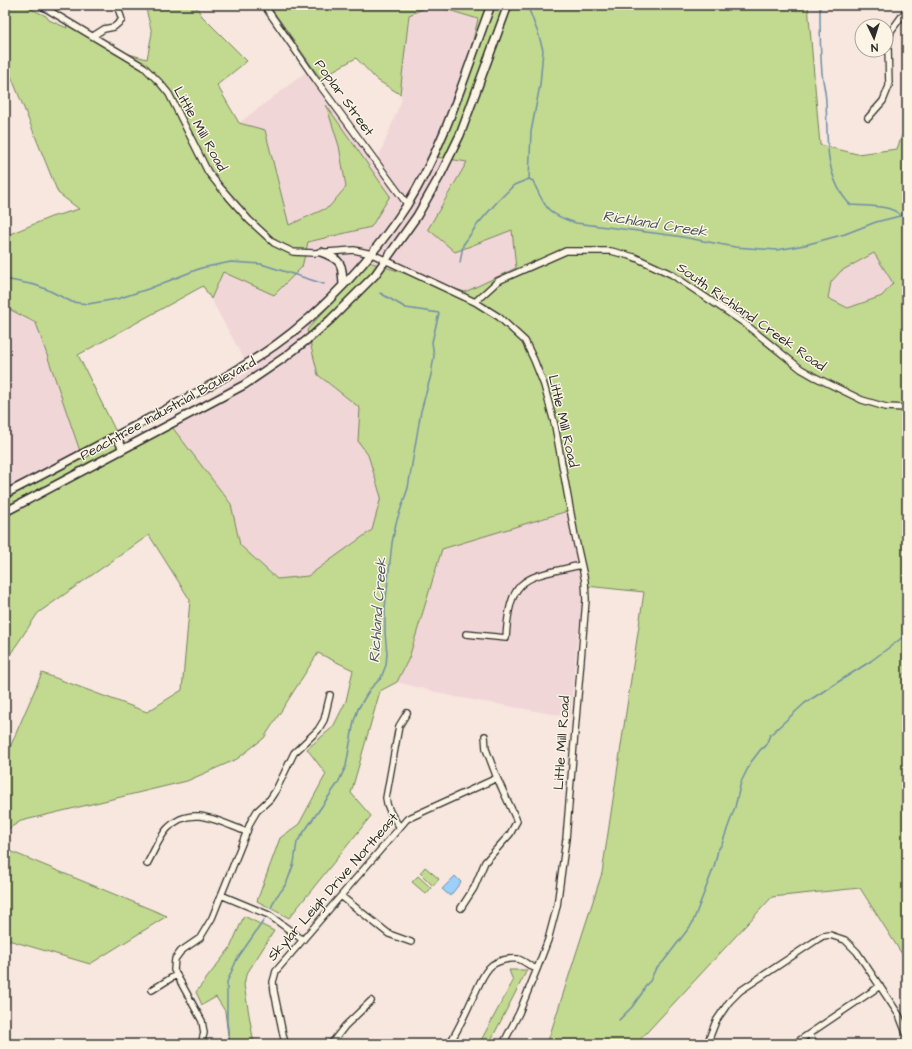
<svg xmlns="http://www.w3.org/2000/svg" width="912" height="1049" font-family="'Architects Daughter',sans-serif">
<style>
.built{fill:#f1d6d8}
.green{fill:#c2d990;stroke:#76825e;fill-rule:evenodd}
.water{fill:#9cd0fa;stroke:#6f8ea7}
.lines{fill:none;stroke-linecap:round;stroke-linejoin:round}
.stream{stroke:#6f8ea7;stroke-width:1.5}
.minor-casing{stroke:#2b2b2b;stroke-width:8}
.major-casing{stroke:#2b2b2b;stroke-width:10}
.minor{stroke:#fcf5e5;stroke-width:5.5}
.major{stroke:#fcf5e5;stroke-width:7}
.labels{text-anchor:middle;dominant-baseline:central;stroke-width:3;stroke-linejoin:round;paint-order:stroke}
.street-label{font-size:14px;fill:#2b2b2b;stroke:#fcf5e5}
.water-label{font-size:15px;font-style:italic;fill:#47545f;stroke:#fcf5e5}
</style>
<rect width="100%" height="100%" fill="#f7e7df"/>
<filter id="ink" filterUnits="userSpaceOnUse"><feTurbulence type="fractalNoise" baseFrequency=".025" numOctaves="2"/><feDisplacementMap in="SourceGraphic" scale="8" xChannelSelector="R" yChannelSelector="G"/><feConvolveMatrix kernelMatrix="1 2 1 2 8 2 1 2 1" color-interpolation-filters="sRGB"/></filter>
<g filter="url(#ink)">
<path class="built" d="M432,5l46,14 -9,38 -33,100 31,5 -12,90 57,-23 4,39 -51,24 -96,-30 -51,113 42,33 -2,33 10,14 13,42 -9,33 -64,46 -31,3 -37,-34 -9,-41 -62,-81 81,-53 -39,-71 12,-27 79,-5 6,-25 62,-15 -43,-121 12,40 7,41 -17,20 -40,19 -24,-96 -26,-7 67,-51 70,92 26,-65 -2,-5 9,-79z
M875,253l18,30 -11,13 -34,12 -20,-10 3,-16 10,-11z
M5,307l31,16 46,134 -17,10 -60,31z
M571,509l15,77 -8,47 -8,84 -114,-20 -59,-15 12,-24 33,-109z"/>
<path class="green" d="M5,5h18l23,11 3,4 18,8 -2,-7 42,27 40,11 5,-26 -7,-28h50l7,11 45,45 -30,24 22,38 26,7 24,95 40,-18 17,-20 -7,-41 -13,-41 64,91 -19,31 -63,15 -6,25 -28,28 -51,-23 -12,27 -8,-13 -125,69 47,95 44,-27 62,81 9,41 37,34 31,-3 64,-46 9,-33 -13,-42 -10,-14 2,-33 -42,-33 -11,-45 62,-68 96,30 51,-24 -4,-38 -57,22 -27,-23 39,-67 -31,-5 33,-100 9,-38 -46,-14 -23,10 -9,79 -23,-14 -21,-22 -36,20 -51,-73h450l2,4 8,-4h79l12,140 37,9 40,-5 10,-28v841l-47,-74 -88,9 -136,147h-89l55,-171 42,-281 -58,-6 -15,-76 -129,39 -33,109 -12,24 -17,9 -29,102 20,23 -82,102 -32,-17 23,-63 19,-14 27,-50 -19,-25 26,-22 13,-26 7,-31 -35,-17 -54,85 -27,21 -50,22 -166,40 -16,10v-72l37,-86 105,39 35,-22 8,-90 -41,-65 -111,78 -33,49v-164l60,-31 17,-10 -46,-134 -31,-16v-77l5,4 41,-17 28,-8 -21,-16 -47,-117 -6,-2zM874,253l19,30 -11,13 -34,12 -20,-10 3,-16 10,-11z
M5,849l162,67 -77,48 -85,-25z
M425,867l14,12 -6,7 -13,-13z
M418,876l13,12 -5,6 -14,-12z
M244,916l30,15 -28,44 -2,10 10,59h-25l-4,-33 -9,-14 -14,8 -6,-13 34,-44z
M509,970h18l-38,74h-10l34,-63z"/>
<path class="water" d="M455,876l6,6 -11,14 -8,-7z"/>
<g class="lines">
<path class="stream" d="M820,5c0,22 0,45 2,68 1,10 4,20 4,30 2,32 -2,65 17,93 3,3 4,7 8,9 13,1 41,0 49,10
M528,7l10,26 5,17 -3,35 -9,47 -2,47
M529,179l4,2c12,26 13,33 43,42l101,13 58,11 42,3 28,-5 40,-11 31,-12 24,-6h7
M460,263l3,-18 14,-20 20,-23 17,-17 15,-6
M5,279l30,6 11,4 26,13 16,2 29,-5 31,-10 53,-21 30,-6 30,2 63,20
M271,908l5,-11 6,-7 5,-8 7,-19 3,-21 41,-59 8,-17 8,-45 4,-12 12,-20 11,-11 5,-13 1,-12 -2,-20v-25l7,-65 4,-20 12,-35 13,-77 10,-36 3,-19 -2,-14 7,-29 -33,-5 -26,-15
M619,1020l13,-13 10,-14 3,-7 5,-5 5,-11 8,-8 29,-38 22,-57 4,-17 4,-6 13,-37 6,-25 10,-20 10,-13 4,-2 5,-12 35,-32 66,-42 36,-27
M230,1044l-3,-22v-40l10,-23 27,-39"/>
<g class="minor-casing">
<path id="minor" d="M40,5l104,62 16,16 9,11 39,78 12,15 29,33 25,23 19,9 21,1 40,-3 18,4 103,48 24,15 26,24 9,19 10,25 11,41 20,110 10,45 1,19 -20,239 -9,67 -9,34 -11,29 -18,44 -16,31
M264,5l52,75 91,124
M93,36l11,-7 10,-2 8,-7 -5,-15
M868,118l15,-17 6,-15 -1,-39 3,-16 16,-22
M475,302l23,-21 68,-30h45l23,6 37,17 73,49 57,46 14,8 47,23 24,7 21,1
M466,634l40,4c4,-64 19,-60 75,-73
M399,826c-6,-9 -12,-17 -13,-28l13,-72 8,-13
M147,864c6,-11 12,-26 20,-35 24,-26 52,-7 80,3
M221,895l48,20 34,25
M341,896l48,38 22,8
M461,908l13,-20 11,-26 25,-28 7,-13 -20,-43 -11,-29 -1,-13
M152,990l24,-15
M809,1034l6,10
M201,1044l3,-11 -2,-12 -28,-51 1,-11 6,-8 19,-13 12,-20 39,-97 6,-10 13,-12 6,-9 18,-37 24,-23 6,-10 6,-25
M285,1044l-11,-53 -1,-9 3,-11 131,-152 90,-41
M331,1044l14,-18 26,-25
M449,1044c11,-16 18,-35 27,-53 4,-8 8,-20 16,-26 7,-5 18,-7 26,-6 7,2 12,8 19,10
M707,1044l9,-23 13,-19 11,-11 78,-52 5,-3 7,-1 15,5 12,12 42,63 7,18
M794,1044l86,-58"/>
</g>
<g class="major-casing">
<path id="major" d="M321,252c21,8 21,11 22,33
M116,436l7,13
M5,494c47,-24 94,-49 141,-74 43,-23 88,-46 128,-74 50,-35 100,-90 133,-141 38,-60 59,-134 84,-200
M5,512l239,-127 41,-28 27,-21 18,-16 45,-45 42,-59 24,-42 19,-39 48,-130"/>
</g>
<use href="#minor" class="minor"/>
<use href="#major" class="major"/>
</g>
</g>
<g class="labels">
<g class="street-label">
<text transform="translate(344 98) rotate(54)">Poplar Street</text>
<text transform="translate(200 129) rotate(61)">Little Mill Road</text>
<text transform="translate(751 317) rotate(35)">South Richland Creek Road</text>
<text transform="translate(168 409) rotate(-29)">Peachtree Industrial Boulevard</text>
<text transform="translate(563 421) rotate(77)">Little Mill Road</text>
<text transform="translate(562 743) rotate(-86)">Little Mill Road</text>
<text transform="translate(333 887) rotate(-49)">Skylar Leigh Drive Northeast</text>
</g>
<g class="water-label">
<text transform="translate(655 224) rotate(9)">Richland Creek</text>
<text transform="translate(378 610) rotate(-86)">Richland Creek</text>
</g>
</g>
<rect width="912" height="1049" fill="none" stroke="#fcf5e5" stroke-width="20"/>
<rect x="10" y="10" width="892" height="1029" fill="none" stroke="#2b2b2b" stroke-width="1.5" filter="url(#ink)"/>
<g transform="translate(874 38) rotate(176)"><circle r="19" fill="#fcf5e5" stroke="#a8a49b"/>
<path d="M0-3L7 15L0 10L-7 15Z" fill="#2b2b2b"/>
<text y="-6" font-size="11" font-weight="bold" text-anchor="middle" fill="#2b2b2b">N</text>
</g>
</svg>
